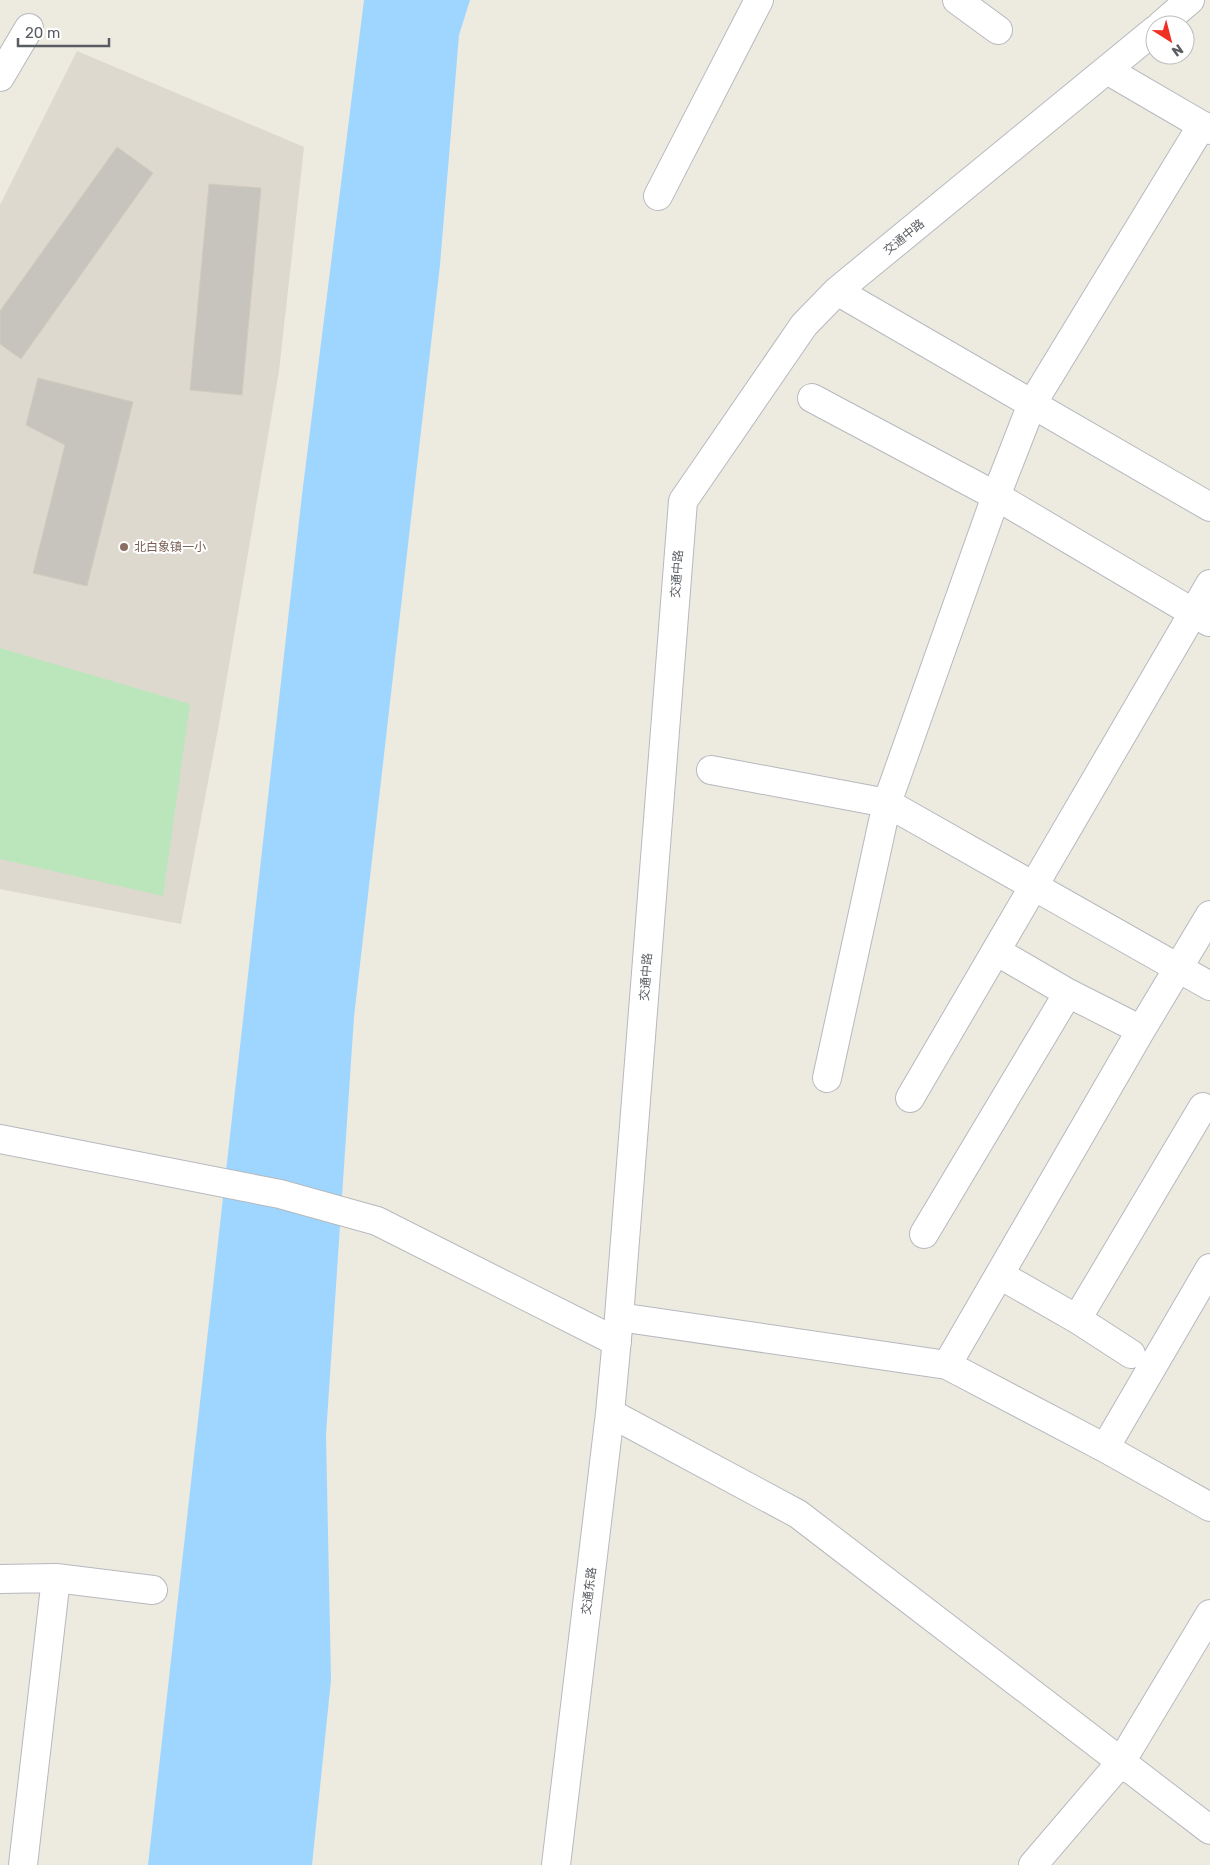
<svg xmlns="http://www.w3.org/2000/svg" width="1210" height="1865" font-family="Rubik,'Noto Sans SC',sans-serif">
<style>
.education{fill:#ddd9cf}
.green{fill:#bbe6bb}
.water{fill:#9ed6ff}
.building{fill:#c7c4bd;stroke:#d1cbbe}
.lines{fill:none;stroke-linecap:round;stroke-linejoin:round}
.minor-casing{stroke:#b6b9be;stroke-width:30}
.minor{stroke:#fff;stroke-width:28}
.education-dot{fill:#8d6e63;stroke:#fff;stroke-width:2}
.labels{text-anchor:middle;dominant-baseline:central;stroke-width:4;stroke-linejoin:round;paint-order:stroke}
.street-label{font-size:12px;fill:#595d62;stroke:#fff}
.education-label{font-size:12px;fill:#785e54;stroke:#fff;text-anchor:start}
</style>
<rect width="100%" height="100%" fill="#edeae0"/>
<path class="education" d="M77,51l227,96 -25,224 -60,353 -38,200 -181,-35v-684z"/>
<path class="green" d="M0,648l190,56 -27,192 -163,-37z"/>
<path class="water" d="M364,0h106l-11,35 -19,230 -86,752 -28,418 5,245 -19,185h-164l154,-1370z"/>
<path class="building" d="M117,147l36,26 -132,186 -21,-15v-33z
M209,184l52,4 -19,207 -52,-5z
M38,378l95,24 -46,184 -54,-13 32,-128 -39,-20z"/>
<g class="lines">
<g class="minor-casing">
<path id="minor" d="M957,0l41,30
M1161,25l29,-25
M1107,70l103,60
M0,77l29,-49
M658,196l101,-196
M837,291l373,216
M812,398l184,98 213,126
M711,770l176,33 323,183
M996,951l72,42 73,37
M827,1078l60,-275 109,-307 36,-92 170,-279
M910,1098l300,-514
M0,1139l280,55 97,27 240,121
M924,1234l144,-241
M1000,1275l77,44 54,35
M619,1317l328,48 158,83 105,59
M1077,1319l126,-212
M947,1365l194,-335 69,-115
M610,1413l188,101 412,316
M1105,1448l105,-180
M0,1579l56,-1 97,12
M23,1865l33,-287
M556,1865l54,-452 9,-96 64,-816 121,-176 33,-34 318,-261
M1033,1865l88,-103 89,-148"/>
</g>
<use href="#minor" class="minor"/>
</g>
<circle class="education-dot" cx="124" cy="547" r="5"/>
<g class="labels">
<g class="street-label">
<text transform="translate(904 237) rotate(-39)">交通中路</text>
<text transform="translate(677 574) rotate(-86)">交通中路</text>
<text transform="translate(646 977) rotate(-86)">交通中路</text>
<text transform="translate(589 1591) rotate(-83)">交通东路</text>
</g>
<g class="education-label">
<text x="134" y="547">北白象镇一小</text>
</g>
</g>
<g transform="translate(1170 40) rotate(144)"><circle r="24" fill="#ffffff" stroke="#bdbec0"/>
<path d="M0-4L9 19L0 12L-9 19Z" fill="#ef3124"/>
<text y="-8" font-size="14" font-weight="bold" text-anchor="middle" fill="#595d62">N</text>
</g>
<path d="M18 38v8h91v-8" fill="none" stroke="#595d62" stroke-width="2.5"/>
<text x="25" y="38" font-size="15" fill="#595d62" stroke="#ffffff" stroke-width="4" paint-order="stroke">20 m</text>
</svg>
